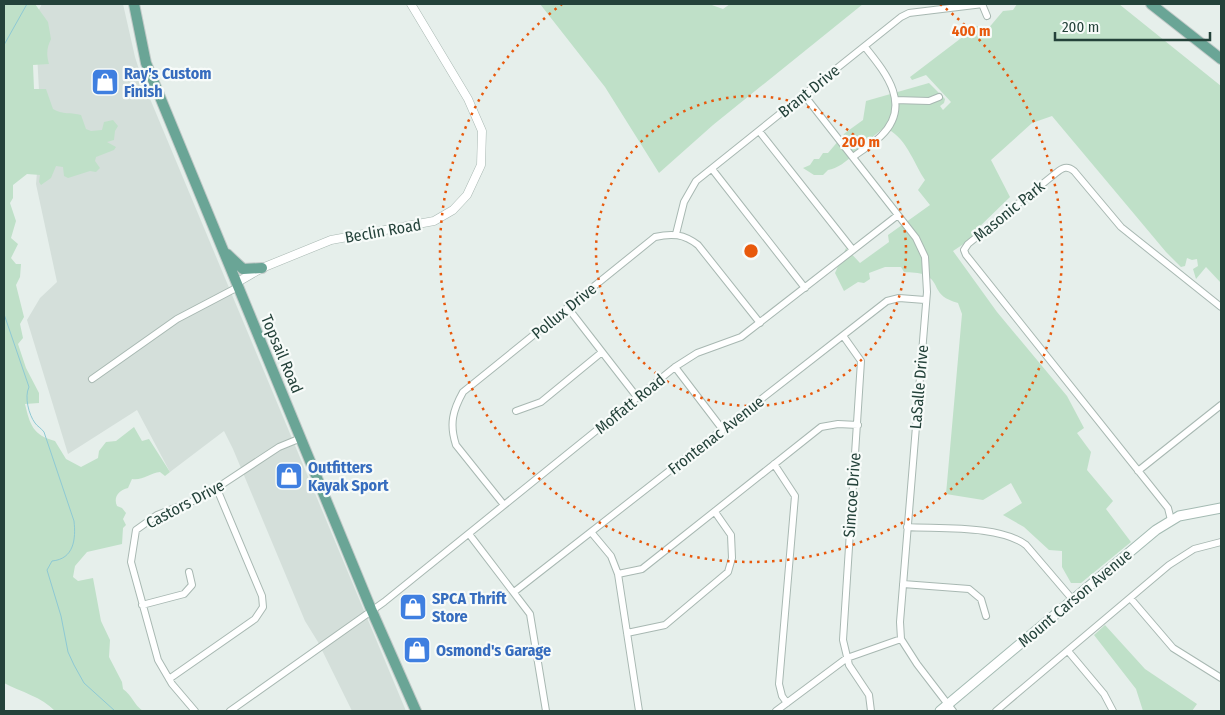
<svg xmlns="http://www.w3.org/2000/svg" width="1225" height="715" font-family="'Fira Sans Condensed',sans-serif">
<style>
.built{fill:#d4dfda}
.green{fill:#bfe0c8}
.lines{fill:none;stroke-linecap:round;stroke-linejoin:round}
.stream{stroke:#8ec9d4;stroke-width:1}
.minor-casing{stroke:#a8b8b2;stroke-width:8}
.tertiary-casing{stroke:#a8b8b2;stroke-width:9}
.secondary-casing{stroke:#a4bbb3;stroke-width:11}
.primary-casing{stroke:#c2cac8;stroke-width:12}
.minor{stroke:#fff;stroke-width:6}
.tertiary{stroke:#fff;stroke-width:8}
.secondary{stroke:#fff;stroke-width:9}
.primary{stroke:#6aa596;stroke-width:10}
.ring{fill:none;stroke:#e8590c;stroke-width:2.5;stroke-dasharray:2.5 5}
.labels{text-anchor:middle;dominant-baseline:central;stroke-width:4.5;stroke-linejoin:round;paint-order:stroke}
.shop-label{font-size:16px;font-weight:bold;fill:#366cbe;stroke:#f7fbf9;text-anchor:start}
.street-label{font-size:16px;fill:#24423a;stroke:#f7fbf9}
.centre{fill:#e8590c;stroke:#f7fbf9;stroke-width:2.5}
.ring-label{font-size:15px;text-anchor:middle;font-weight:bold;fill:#e8590c;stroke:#f7fbf9;stroke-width:4.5;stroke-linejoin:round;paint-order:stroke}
</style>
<rect width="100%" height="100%" fill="#e6efeb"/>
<path class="built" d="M42,4h81l12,53 8,25 263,629h-54l-34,-69 -13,-21 -72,-172 -9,-18 -54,41 -33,-62 -69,44 -41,-134 13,-22 17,-16 -21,-98 5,-57 -6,-110z"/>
<path class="green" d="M4,4h31l13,18 3,17c-4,9 -5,14 -2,25l-16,1 1,24h12l7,20c9,6 19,3 28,6l5,14 5,2 11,-1 2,-8 9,-2 5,6 -3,5 -1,9 -7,2 9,5 -2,3 -18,7 -1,4 5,7 -4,4 -6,-1 -22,7 -4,-2 -1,-9 -7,-1 -5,12 -10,7 -2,-3 1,-7 -13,-1 -14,11v13l-3,5 6,18 -5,17 7,6 -7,14 5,6h5l-1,13 -4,8 8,32 -4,7 3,14 -5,6 8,24 13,25v10l-14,1c5,21 8,31 30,37l11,18 15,8 17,-9 1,-7 7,-9 10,-1 18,-14 8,14 7,-2 21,33 -5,4 -5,-4c-10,1 -18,9 -28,7l-4,9c-9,2 -15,9 -11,18l5,2 4,5 -3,6 3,6 -3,3 -1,16 -35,8 -12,14 -2,11 5,4 15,-3 8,43 9,19 -1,17 13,25 1,7c9,6 11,16 20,22h-88c-13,-14 -34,-19 -51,-28z
M540,4h169l14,5 7,-5h133l-150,121 -54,48 -54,-86z
M1017,4h102l102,82v197l-15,-16 -10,12 -3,-10 5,-3 -1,-7 -5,1 -5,-2 -2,8 -4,1 -15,-15 -114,-136 -20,7 -41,37 19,37 -36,35v5l-21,14 44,61 70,84 17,32 -7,5 14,19 -4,18 26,31 -7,8 25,33 -50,41h-10l-9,-16v-16l-13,-1 -25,-23 -21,-12 19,-12 -11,-20 -28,17 -37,-6 16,-180 -4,-11c-28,-8 -16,-20 -33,-28 -6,-3 -14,-2 -21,-3l-3,-5h-16l-16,6 1,6 -6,4 -6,-1 -14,9 -9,-18 11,-25 14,15 29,-21 -1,-7 42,-30 -12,-15 7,-10c-11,-16 -20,-46 -41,-52 -17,11 -38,40 -56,42l-5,5h-9l-11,-7 7,-3 4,-6h5l4,-6h5l17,-20 18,-13 3,-19 63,-18 16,16 -1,4 -4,3 3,4 8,-8 -25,-27 -14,5 -2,-3 67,-51 10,4 16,-19 10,-1z
M1105,625l40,44 52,35 -5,7h-49l-7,-22 -42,-54z"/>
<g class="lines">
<path class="stream" d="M4,45l23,-41
M4,314l25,73c-5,10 0,28 6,36 2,3 6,5 9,9l30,89c2,18 0,38 -22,40l-5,9 14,46 7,36 6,13 10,18 31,28"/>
<g class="minor-casing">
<path id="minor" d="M982,4l5,12
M804,95l112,143 9,19 2,35 -27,330 1,17 16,25 36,47
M895,100l34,1 10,-4
M759,131l94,119
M853,157c9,-7 20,-13 28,-21 32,-31 4,-64 -16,-89
M712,169l93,119
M676,234l8,-32 12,-21 205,-164 8,-4 74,-9
M568,308l69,89
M844,337l17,24 -18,279 6,25 20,30 2,16
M675,367l48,63
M92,379l85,-60 61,-32
M516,411l25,-9 61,-50
M774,464l21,32 -16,188 3,12 5,7
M1138,471l83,-66
M504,505l-48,-60c-7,-21 -3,-35 7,-53l192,-155c17,-4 29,-3 43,8l62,78
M1171,520l-3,-12 -202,-253 -2,-5 4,-6 88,-71c6,-5 11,-8 18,-2l47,56 100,80
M907,527c33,2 93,-2 119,18l47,55
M591,532l20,24 7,18 21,137
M469,534l61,80 16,97
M618,574l24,-5 179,-142 17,-3 20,1
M903,584l66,5 12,10 5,17
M514,592l373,-291 12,-3 26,2
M1131,599l42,49 48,30
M142,605l42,-11 8,-9 -3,-13
M627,633l38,-8 63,-53 4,-14 -1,-23 -16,-23
M1068,651l36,43 9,17
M169,679l86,-60 8,-12 -1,-11 -45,-107
M195,711l-23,-27 -14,-24 -27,-98 5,-32 21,-15 46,-18 76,-50 22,-9
M230,711l154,-109 291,-235 22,-14 44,-16 157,-122
M776,711l71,-53 54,-19
M996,711l173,-146 25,-16 27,-7"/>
</g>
<g class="tertiary-casing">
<path id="tertiary" d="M236,283l26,-15 69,-28 103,-19 19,-11 14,-15 14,-30 1,-34 -14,-32 -57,-95"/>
</g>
<g class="secondary-casing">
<path id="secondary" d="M940,711l216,-181 23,-14 42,-8"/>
</g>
<g class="primary-casing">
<path id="primary" d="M134,4l12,59 225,546 45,102
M1151,4l70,55
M227,254l16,15 19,-1"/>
</g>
<use href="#minor" class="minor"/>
<use href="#tertiary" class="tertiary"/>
<use href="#secondary" class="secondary"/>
<use href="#primary" class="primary"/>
</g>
<g class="ring">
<circle cx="751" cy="251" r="155"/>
<path d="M940 4A311 311 0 1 1 562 4"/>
</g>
<defs>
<g id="shop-square" transform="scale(1.4375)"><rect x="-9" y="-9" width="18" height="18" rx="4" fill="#3f7fe0" stroke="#f7fbf9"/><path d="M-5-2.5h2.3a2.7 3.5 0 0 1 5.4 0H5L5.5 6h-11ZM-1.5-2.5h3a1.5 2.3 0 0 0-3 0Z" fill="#fff"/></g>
</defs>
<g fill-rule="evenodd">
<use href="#shop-square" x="105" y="82"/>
<use href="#shop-square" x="289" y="476"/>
<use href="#shop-square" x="413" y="607"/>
<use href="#shop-square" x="417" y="650"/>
</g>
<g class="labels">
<g class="shop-label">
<text x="124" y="73">Ray's Custom<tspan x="124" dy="18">Finish</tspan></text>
<text x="308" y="467">Outfitters<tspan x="308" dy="18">Kayak Sport</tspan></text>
<text x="432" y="598">SPCA Thrift<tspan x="432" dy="18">Store</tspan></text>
<text x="436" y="650">Osmond's Garage</text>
</g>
<g class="street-label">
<text transform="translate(809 91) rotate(-39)">Brant Drive</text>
<text transform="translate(1009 211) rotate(-39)">Masonic Park</text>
<text transform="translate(383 231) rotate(-10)">Beclin Road</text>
<text transform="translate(564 311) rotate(-39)">Pollux Drive</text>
<text transform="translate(282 354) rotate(67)">Topsail Road</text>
<text transform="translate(919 387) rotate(-85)">LaSalle Drive</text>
<text transform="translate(630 404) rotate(-39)">Moffatt Road</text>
<text transform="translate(716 435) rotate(-38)">Frontenac Avenue</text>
<text transform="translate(852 495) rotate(-86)">Simcoe Drive</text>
<text transform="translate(185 504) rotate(-28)">Castors Drive</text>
<text transform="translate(1075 598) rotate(-40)">Mount Carson Avenue</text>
</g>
</g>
<circle cx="751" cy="251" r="8" class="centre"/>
<g class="ring-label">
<text x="971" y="36">400 m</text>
<text x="861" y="147">200 m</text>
</g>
<rect width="1225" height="715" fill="none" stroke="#24423a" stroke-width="10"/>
<path d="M1055 32v8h155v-8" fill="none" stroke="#24423a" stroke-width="2.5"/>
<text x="1062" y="32" font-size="15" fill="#24423a" stroke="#f7fbf9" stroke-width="4" paint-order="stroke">200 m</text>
</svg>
